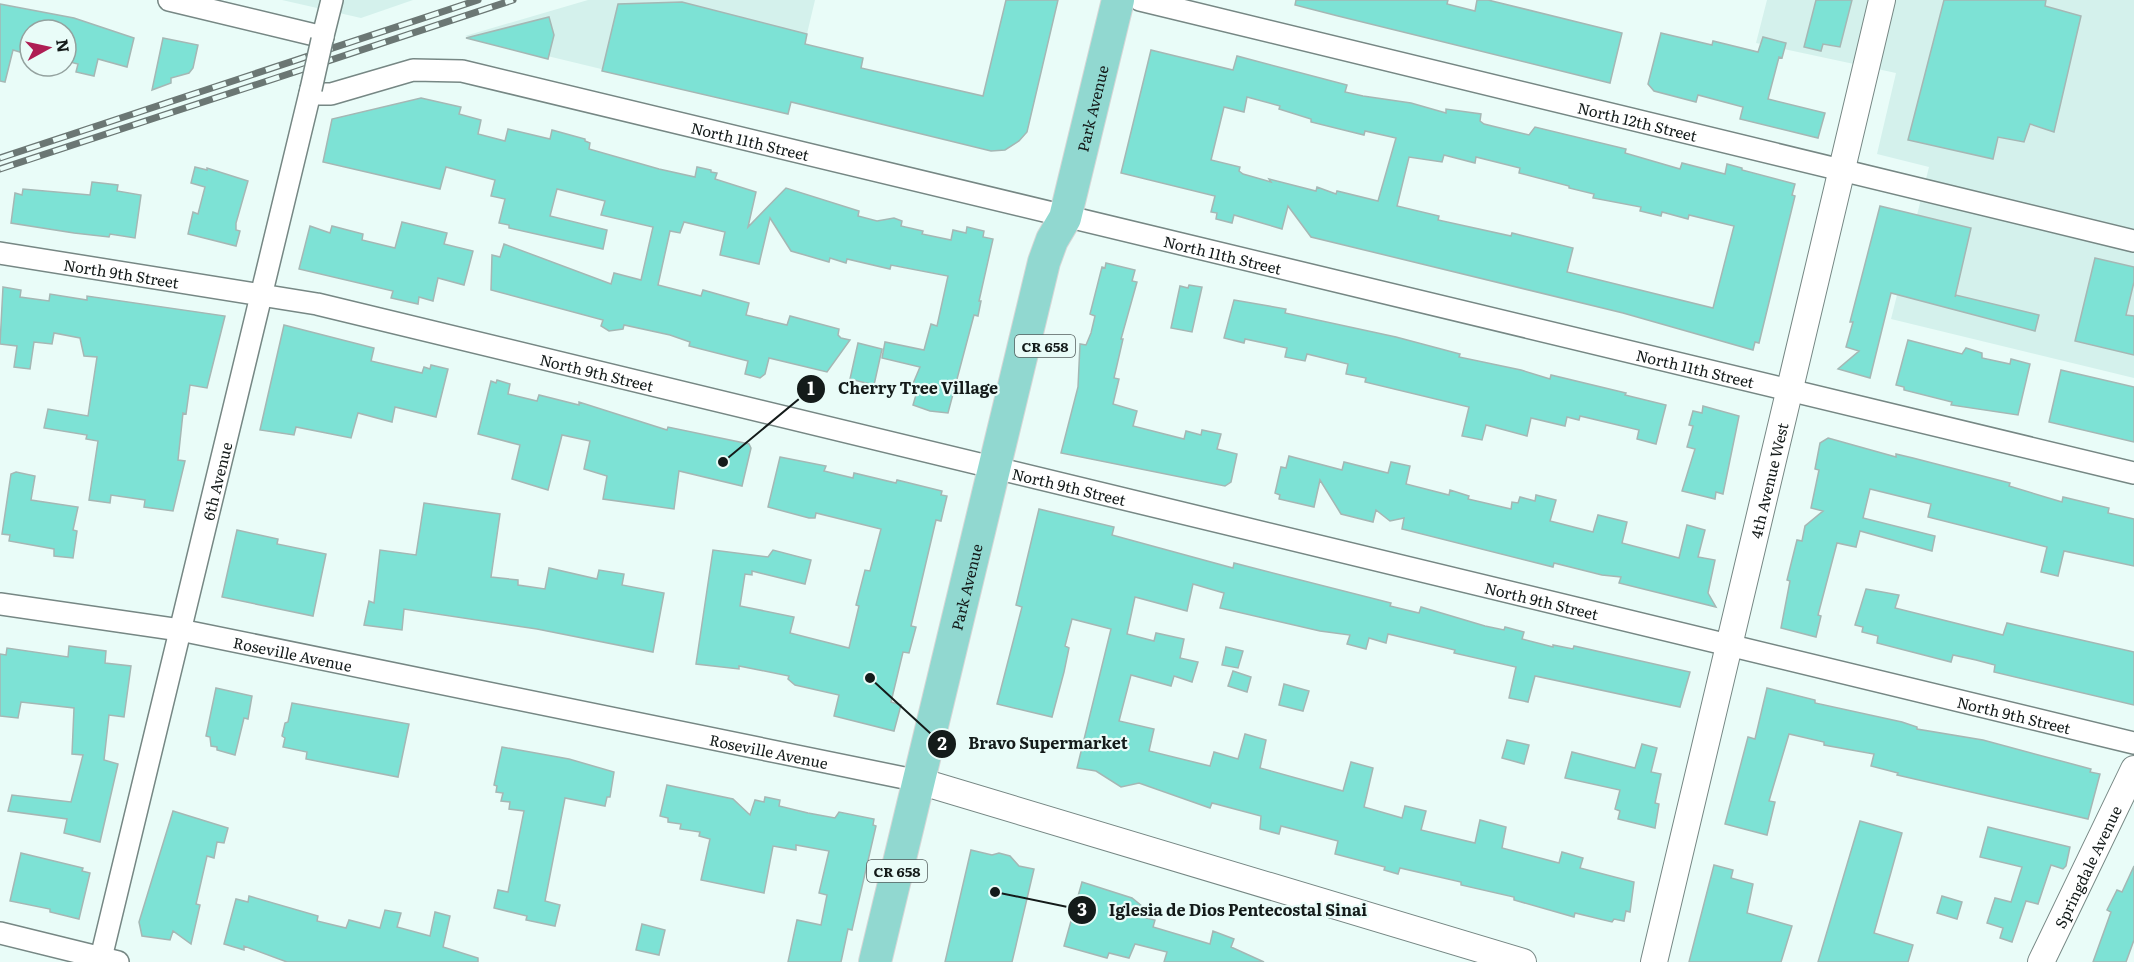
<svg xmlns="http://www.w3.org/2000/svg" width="2134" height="962" font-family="Literata,serif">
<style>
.built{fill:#d4f1ec}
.building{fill:#7de2d5;stroke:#a5b7b4;stroke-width:1.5;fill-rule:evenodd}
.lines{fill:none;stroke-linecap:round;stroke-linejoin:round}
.minor-casing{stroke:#768784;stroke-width:24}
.tertiary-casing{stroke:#768784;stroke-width:28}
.primary-casing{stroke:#d5d6d6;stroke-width:34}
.minor{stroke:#fff;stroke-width:21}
.tertiary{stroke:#fff;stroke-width:26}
.primary{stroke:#91d8d0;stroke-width:32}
.rail-casing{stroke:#6b7774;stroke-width:7}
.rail{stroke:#e9fcf8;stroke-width:4.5;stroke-dasharray:14;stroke-linecap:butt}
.minor-bridge-casing{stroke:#768784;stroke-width:24;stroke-linecap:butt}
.minor-bridge{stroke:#fff;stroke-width:21}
.labels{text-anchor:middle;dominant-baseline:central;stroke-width:4.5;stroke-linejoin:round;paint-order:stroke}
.shield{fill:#e9fcf8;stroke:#545e5d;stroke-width:1.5}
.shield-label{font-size:14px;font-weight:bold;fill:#141b1a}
.street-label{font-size:15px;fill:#141b1a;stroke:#e9fcf8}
.leader{fill:none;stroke:#141b1a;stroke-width:2}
.callout-dot{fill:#141b1a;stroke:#e9fcf8;stroke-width:2}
.mark-label{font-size:18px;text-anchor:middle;font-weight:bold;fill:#fff}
.callout-label{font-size:16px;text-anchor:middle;font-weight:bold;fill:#141b1a;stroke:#e9fcf8;stroke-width:4.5;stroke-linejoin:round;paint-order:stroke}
</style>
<rect width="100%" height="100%" fill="#e9fcf8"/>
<path class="built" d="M282,0h131l-52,18z
M588,0h227l-27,114 -323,-78z
M1767,0h367v378l-243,-59 38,-152 -52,-13 19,-81 -140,-30z"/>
<path class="building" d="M1006,0h52l-31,132 -8,9 -14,9 -14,1 -200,-49 -3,12 -186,-43 16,-67 64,-2 125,32 -2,10 58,14 -2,10 122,28z
M1296,0h152l-1,4 28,7 2,-11h11l134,33 -12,50 -272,-67 -43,-11z
M1816,0h36l-12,47 -17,-3 -2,7 -17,-4z
M1944,0h102l-1,6 36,10 -27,116 -24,-8 -6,18 -26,-5 -5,22 -85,-19z
M0,4l74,14 60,20 -7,29 -29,-8 -4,17 -18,-4 2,-8 -12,-3v-31h-36v25l-17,-5 -8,32 -5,-1z
M549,17l5,18 -6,24 -82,-21z
M1661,33l51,12 1,-4 45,11 5,-15 23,6 -4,15 -3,-1 -11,42 57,14 -7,25 -78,-19 3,-12 -45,-12 -2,7 -42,-11 -6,-7z
M163,38l35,7 -5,23 -4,5 -18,5v5l-19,7z
M1151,50l82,20 4,-14 110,29 -2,7 18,4 48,7 35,10v-4l35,5 -1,7 4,3 45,11 6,-8 91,22 -1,4 55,16 2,-6 43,11 2,-10 15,4v2l53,14 -3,11 3,1 -36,147 -4,-1 -2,8 -130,-37 -312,-76 -23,-31 -6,23 -48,-14 -2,8 -16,-4 1,-6 -6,-1 4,-16 -94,-23zM1247,97l33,9 -1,3 32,10v3l53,13 1,-4 31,7 -18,63 -41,-10 -1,3 -19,-7 -1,4 -47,-12 2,3 -28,-8 -4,-3 1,-4 -29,-7 13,-53 20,5zM1444,155l31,8 1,-6 44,11 -1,5 50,13v2l25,6 -1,4 48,9 -1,4 21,5 1,-4 26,7 1,-4 45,11 -21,82 -146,-36 6,-24 -61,-15 -1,3 -73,-16 1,-4 -42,-10 12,-49 33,5z
M421,98l40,9 -2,7 22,6 -3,14 27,7 3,-12 42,10 2,-9 33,9v2l5,2 -1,6 70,20 36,8 2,-10 14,3v2l6,1 -2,6 41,13 -8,35 38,-39 73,23 -1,5 19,5 17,-3 8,3 -1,5 22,5 -1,3 29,6 2,-10 13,3 1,-6 17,4 -1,6 10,2 -14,62h2l-3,15 -4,-1 -26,98 -18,-2 -17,-6 5,-17 -6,-2 8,-19 -38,-9 3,-16 39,8 7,-26 6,2 11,-50 -57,-11 -1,4 -43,-10 -1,4 -16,-5 -1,4 -38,-11 -21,-33 -11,46 -39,-9 5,-23 -41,-10 -4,11 -10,-2 -12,54 43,11 2,-6 46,13 -3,12 41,10 3,-9 49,13 -1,6 3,3 9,2 -23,32 -58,-14 -4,16 -5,4 -15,-4 3,-13 -59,-15 1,-4 -20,-7 -46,-10 -1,4 -14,2 -8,-5 2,-6 -112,-30 1,-35 8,2 4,-13 107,40 3,-11 27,7 12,-53 -52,-12 4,-14 -48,-12 -7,27 57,14 -4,19 -94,-21v-3l-10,-2 6,-24 -14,-3 4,-16 -49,-13 -6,22 -117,-27 9,-43z
M195,167l12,3v-2l41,13 -12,42v7l4,1 -4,15 -48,-12 5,-22 5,2 7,-27 -14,-4z
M92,182l26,3 -1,6 24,4 -6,43 -25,-4 -1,3 -35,-4 -63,-10 4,-30 7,2 1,-6 67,6z
M1880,206l91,22 -16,69 1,-2 83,20 -4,16 -144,-38 -21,85 -32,-9 21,-18 -13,-4 7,-25h-3z
M402,222l45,11 -3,11 29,7 -9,34 -26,-7 -5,23 -14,-4 -1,7 -27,-6 2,-7 -94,-22 11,-43 20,7 2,-7 31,8 -1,6 33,8z
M2095,258l39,9v15l-8,33 8,1v39l-59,-14z
M1106,263l29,7 -3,11 5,1 -16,57h2l-9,39 5,1 -6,25 24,7 -4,15 51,13 2,-8 15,4 1,-5 19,4 -4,15 20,5 -6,28 -6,4 -164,-33 17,-66 2,-43 6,1 5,-12 4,-17 -5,-2 12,-47 3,1z
M1189,285l13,2 -10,45 -21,-4 9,-42 8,2z
M3,287l18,3 -1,7 29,4 1,-7 37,6v-4l138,20 -18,72 -17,-3 -4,29 -3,-1 -5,47 7,1 -12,50 -29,-4 1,-7 -34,-5 -1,8 -21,-3 9,-59 -12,-2 1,-4 -43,-7 4,-19 40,7 9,-59 -13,-1 -4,-18 -26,-5 -2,11 -18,-2 -4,27 -16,-2 3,-21 -17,-2z
M1234,300l52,9 -1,4 111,24 64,17 -1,3 62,13 29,9 1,-4 75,18 -1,2 41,10 -10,39 -19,-5 2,-9 -59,-14 -1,4 -12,-3 -2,9 -34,-8 -4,18 -41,-11 -4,15 -20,-4 7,-29 -104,-25 1,-4 -20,-4 2,-10 -41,-10 -2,7 -20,-4 2,-9 -42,-9 -1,4 -20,-5z
M284,325l90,23 -3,13 51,12 2,-6 6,2 1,-4 17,4 -12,48 -41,-10 -3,15 -34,-9 -7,25 -55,-11 -2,8 -34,-5z
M1908,340l54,14 4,-6 16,5v5l28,6 1,-5 19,5 -12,51 -67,-10 1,-3 -48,-12v-3l-8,-2z
M858,343l24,6 -8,36 -24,-6z
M2061,370l73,17v55l-85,-20z
M497,380l13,4 -2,10 29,7 2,-6 40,10v-3l88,28 1,-3 81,17 2,4 -9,38 -63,-15 -5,38 -71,-10 4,-23 -23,-7 6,-28 -28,-6 -14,55 -36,-11 8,-34 -42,-11 13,-53 5,2z
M1703,406l36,10 -16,78 -7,-2 -1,7 -33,-8 13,-42 -8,-2 6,-21 -4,-1 4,-14 9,2z
M1828,438l68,19v-3l17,4 97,25 -1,3 53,16 1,-5 46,11 -1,5 26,6v47l-70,-15 -6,25 -17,-4 6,-25 -119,-30 3,-13 -61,-15 -7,29 72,18 -3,15 -72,-20 -4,16 -19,-4 -19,72 3,1 -5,21 -35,-9 9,-47 -3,-1 10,-40 5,1 3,-15 18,-15 -12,-3 8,-38 -4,-1 5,-26z
M1289,456l53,14 2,-8 44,11 3,-11 19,4 -4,18 43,11 1,-5 19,6 -1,3 43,10 1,-7 6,1 2,-6 15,4 1,-6 20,5 -6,21 43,11 5,-17 29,7 -5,21 57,15 8,-33 18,5 -7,27 17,3 -7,33 8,14 -97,-24 2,-6 -19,-2 -48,-12 -1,4 -151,-38 2,-11 -14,3 -14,-11 -3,12 -32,-8 -21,-34 -6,27 -35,-8 1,-4 -5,-2 6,-26 5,1z
M780,457l46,9 -2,5 29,7 1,-5 42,10 1,-3 45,11 -1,4 6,1 -6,25 -5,-1 -25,106 5,1 -7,26 -6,-1 -12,50 10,3 -7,26 -60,-15 5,-21 -44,-10 -7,-6 1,-3 -50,-10v3l-43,-5 17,-114 55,7 5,-7 38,10 -6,24 -53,-13v4l-7,-1 -5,32 54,11 -4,16 59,15 10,-42 -3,-1 9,-35 5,1 11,-42 -65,-16 -1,5h-6l-41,-11z
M16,472l19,4 -4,24 47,7 -5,23 4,1 -4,27 -19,-2v-7l-45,-8 1,-6 -8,-1 9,-60z
M424,503l76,11 -9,63 27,3v5l27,4 4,-21 48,11 2,-9 25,4 -2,11 42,8 -11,59 -116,-23 -133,-20 -2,21 -38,-5 5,-24 5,2 6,-53 36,5z
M1039,509l75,18 -2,8 121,33 1,-5 157,40 -1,3 29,7 2,-6 64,19 19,4 1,-3 19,5 -2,7 31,8v-2l20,4 1,-3 116,26 -10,35 -145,-31 -7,26 -19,-4 7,-31 -62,-14 1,-3 -67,-16 -2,9 -17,-5 -3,11 -19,-5 3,-9 -30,-4 -100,-23 4,-15 -31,-9 -6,27 -52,-14 -8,37 27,7 2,-8 28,6 -4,19 18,4 -6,20 -18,-6 -3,10 -40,-11 -12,46 35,8 -5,22 61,15 4,-14 24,7 7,-25 21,6 -6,28 83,23 8,-29 22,6 -9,39 38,11 3,-12 21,5 -5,19 54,13 5,-23 26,7 -4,21 57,15 3,-11 21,6 -3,10 54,14 -4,30 -4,-1 -2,10 -10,-2 -2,3 -37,-9 -1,4 -60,-17v-3l-53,-12v-3l-61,-14 -2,6 -14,-4 1,-3 -50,-13 3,-13 -57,-15 -2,8 -19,-5 1,-13 -49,-13 -2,5 -71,-25 -18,4 -25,-16 -19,-3 34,-139 -39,-10 -7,27 4,2 -5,24 -12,45 -55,-13 25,-97 -6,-2z
M237,530l41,9 -1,5 49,10 -13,62 -91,-19z
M1866,589l33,6 -4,13 108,27 4,-12 127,29v53l-140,-33 1,-7 -19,-5 -23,-5 -2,7 -74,-19 1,-7 -16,-4 1,-5 -8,-2z
M69,646l37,5 -1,12 26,3 -7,51 -15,-2 -5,45 14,4 -18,78 -36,-9 3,-14 -59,-8 4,-16 59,7 12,-47 -11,-1 2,-46 -53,-6 -3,16 -18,-2v-62l6,1 1,-7 61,9z
M1226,647l17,4 -5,17 -16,-3z
M1233,671l18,6 -4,15 -19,-6z
M1284,684l25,7 -6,20 -24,-6z
M216,688l36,8 -4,23 -4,-1 -9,37 -18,-5v-3l-6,-1 -1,-9 -4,-1z
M1767,688l48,12v3l87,19 15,5v2l66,11 108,29 -1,3 10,2 -12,45 -191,-44 1,-2 -27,-7 3,-12 -50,-9v-3l-35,-8 -20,67 6,1 -8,33 -42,-11 23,-87 7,2z
M292,703l117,21 -11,53 -92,-18 1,-7 -24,-5 2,-9 -3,-2 3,-13 3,-1z
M1507,740l22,5 -5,19 -22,-6z
M1642,744l15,4 -6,24 10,2 -6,29 4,1 -4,24 -37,-9 2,-8 -5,-2 5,-19 -55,-12 7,-26 63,16z
M502,747l67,12 45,13 -4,25h-3l-2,9 -40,-8 -20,103 15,4 -5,21 -29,-6 1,-4 -33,-8 4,-18 10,2 16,-81 -15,-2 1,-7 -9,-1 2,-8 -7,-1 1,-6 -3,-1z
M667,785l66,14 17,16 5,-15 9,2 1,-5 15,3 -1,6 29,7 27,5 4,-6 35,7 -1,6 3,1 -24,104 -4,-1 -7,33h-53l9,-42 24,5 6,-30 -8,-2 10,-42 -33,-6v5l-23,-4 -9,47 -63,-13 9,-41 -11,-3 1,-4 -20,-3 1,-5 -13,-2v-4l-8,-2z
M173,811l55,17 -4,15 -7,-1 -3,16 -7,-2 -11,48 4,1 -9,39 -18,-13 -3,9 -28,-4 -3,-14z
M1860,821l42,12 -28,100 39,12 -5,17h-90z
M1988,827l82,20 -4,19 -3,3 -12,-4 -13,39 -12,-3 -14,41 -12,-4 3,-10 -16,-5 8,-25 16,4 11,-35 -42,-10z
M971,850l21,5 7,-2 11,3 9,10 15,3 -22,93h-67z
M21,853l62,15 -1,3 8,2 -11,46 -29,-7v-3l-40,-8z
M1714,865l19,5 -2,8 22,6 -6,29 45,13 -11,36h-92z
M2134,866v74l-8,22h-33l18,-50 -4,-2 10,-20 5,2z
M1082,882l50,16 16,13 -2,7 9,2 -2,7 57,17 3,-13 21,8 -3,8 33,15h-100l3,-10 -32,-8 -6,14 -20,-5 -2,5 -43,-12z
M249,896l69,20 -1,5 29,7 3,-8 31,8 5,-18 16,3 -4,14 33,9 5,-24 15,4 -7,31 35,11v4h-191l-43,-16v4l-20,-6 12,-45 12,3z
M1942,896l20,6 -5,17 -20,-6z
M642,924l23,6 -6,25 -23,-5z"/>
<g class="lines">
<g class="minor-casing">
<g id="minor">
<path d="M169,0l154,37"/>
<path id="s1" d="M1140,0l994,241"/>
<path d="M322,40l10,-40"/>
<path id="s2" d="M310,94h21l82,-24 49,1 1672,402"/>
<path id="s3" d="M0,253l317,51 1817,439"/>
<path id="s4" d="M0,604l180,26 739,151"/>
<path d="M0,933l118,29"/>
<path id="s5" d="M100,962l211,-873"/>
</g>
</g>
<g class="tertiary-casing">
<g id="tertiary">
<path d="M919,781l604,181"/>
<path id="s6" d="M1654,962l228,-962"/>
<path id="s7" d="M2041,962l93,-193"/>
</g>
</g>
<g class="primary-casing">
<g id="primary">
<path id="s8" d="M875,962l169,-700 8,-22 13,-22 53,-218"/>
</g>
</g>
<use href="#minor" class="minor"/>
<use href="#tertiary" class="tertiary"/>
<use href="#primary" class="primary"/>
<g class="rail-casing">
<path id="rail" d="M0,158l478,-158
M0,169l513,-169"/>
</g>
<use href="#rail" class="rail"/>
<g class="minor-bridge-casing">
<path id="minor-bridge" d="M311,89l11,-49"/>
</g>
<use href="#minor-bridge" class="minor-bridge"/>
</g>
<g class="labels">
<g class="shield">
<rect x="1015" y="335" width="60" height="22" rx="4.5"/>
<rect x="867" y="860" width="60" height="22" rx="4.5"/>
</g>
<g class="shield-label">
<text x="1045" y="346">CR 658</text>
<text x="897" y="871">CR 658</text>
</g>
<g class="street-label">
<text stroke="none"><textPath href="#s8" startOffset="882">Park Avenue</textPath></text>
<text stroke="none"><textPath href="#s1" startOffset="512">North 12th Street</textPath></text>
<text stroke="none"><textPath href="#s2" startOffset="452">North 11th Street</textPath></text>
<text stroke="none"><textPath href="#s2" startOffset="938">North 11th Street</textPath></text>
<text stroke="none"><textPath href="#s3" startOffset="123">North 9th Street</textPath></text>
<text stroke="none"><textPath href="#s2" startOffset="1424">North 11th Street</textPath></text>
<text stroke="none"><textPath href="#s3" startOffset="609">North 9th Street</textPath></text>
<text stroke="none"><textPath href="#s5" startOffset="495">6th Avenue</textPath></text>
<text stroke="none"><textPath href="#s6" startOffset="495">4th Avenue West</textPath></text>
<text stroke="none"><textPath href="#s3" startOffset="1095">North 9th Street</textPath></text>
<text stroke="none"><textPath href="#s8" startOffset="386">Park Avenue</textPath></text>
<text stroke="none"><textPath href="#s3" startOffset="1581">North 9th Street</textPath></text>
<text stroke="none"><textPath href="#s4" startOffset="297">Roseville Avenue</textPath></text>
<text stroke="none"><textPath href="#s3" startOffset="2067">North 9th Street</textPath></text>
<text stroke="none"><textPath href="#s4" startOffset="783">Roseville Avenue</textPath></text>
<text stroke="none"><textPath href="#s7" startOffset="106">Springdale Avenue</textPath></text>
</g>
</g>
<path class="leader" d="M723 462L811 389M870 678L942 744M995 892L1082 910"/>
<g class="callout-dot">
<circle cx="723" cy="462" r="6"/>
<circle cx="870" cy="678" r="6"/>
<circle cx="995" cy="892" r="6"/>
<circle cx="811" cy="389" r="15"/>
<circle cx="942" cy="744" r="15"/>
<circle cx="1082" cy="910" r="15"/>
</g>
<g class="mark-label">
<text x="811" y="395">1</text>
<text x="942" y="750">2</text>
<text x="1082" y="916">3</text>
</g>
<g class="callout-label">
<text x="918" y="394">Cherry Tree Village</text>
<text x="1048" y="749">Bravo Supermarket</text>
<text x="1238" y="916">Iglesia de Dios Pentecostal Sinai</text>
</g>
<g transform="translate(48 48) rotate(82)"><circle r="28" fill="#e9fcf8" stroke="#94a29f" stroke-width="1.5"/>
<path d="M0-4.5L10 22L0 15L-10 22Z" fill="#ae1e54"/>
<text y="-9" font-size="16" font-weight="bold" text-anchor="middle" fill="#141b1a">N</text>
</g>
</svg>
